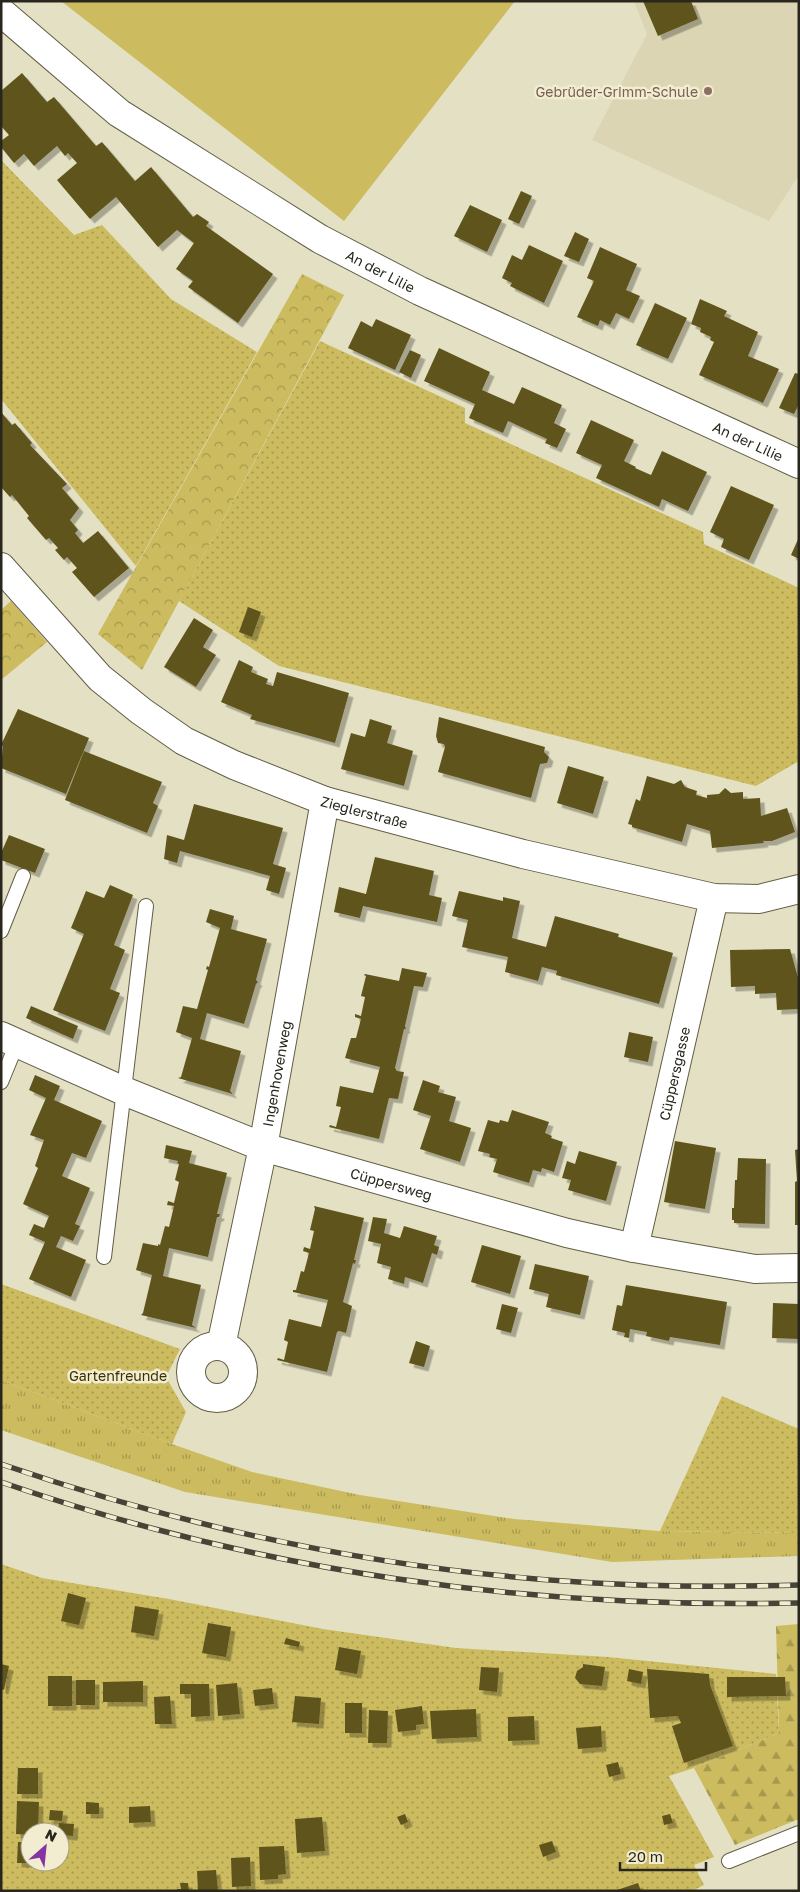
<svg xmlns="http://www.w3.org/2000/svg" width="800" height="1892" font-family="'Golos Text',sans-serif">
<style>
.built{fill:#dbd5b3}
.grass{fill:url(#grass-tufts)}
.forest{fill:url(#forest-firs)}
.park{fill:url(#park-crowns)}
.garden{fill:url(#garden-dots);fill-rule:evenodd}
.pitch{fill:#ccbc5f}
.building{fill:#5e551d;filter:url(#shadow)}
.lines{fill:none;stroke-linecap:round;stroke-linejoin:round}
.lane-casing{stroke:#625d45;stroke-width:16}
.street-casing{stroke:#625d45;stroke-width:30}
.lane{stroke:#fff;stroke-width:14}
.street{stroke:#fff;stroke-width:28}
.rail-casing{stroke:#464437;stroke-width:5.5}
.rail{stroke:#f2edd1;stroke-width:4;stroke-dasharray:11;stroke-linecap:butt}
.education-dot{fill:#8d6e63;stroke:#f2edd1;stroke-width:2}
.labels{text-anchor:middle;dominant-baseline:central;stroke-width:5;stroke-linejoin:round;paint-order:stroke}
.education-label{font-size:14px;fill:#785e54;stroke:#f2edd1;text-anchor:end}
.street-label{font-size:14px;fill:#29271d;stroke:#f2edd1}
.park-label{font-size:14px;fill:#383002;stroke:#f2edd1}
</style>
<defs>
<pattern id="grass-tufts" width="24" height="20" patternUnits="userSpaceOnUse" patternTransform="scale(1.25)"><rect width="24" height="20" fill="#ccbc5f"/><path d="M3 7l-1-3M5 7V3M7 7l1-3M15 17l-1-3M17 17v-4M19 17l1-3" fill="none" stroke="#a6994e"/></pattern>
<pattern id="forest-firs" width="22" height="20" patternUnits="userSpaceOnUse" patternTransform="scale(1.25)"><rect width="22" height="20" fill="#ccbc5f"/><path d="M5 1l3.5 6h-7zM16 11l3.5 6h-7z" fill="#a6994e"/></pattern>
<pattern id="park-crowns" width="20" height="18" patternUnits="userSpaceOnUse" patternTransform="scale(1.25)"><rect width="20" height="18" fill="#ccbc5f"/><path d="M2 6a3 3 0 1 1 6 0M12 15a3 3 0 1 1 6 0" fill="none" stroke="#a6994e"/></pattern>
<pattern id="garden-dots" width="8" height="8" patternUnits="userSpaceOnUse" patternTransform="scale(1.25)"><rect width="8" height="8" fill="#ccbc5f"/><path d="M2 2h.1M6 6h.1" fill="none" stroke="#a6994e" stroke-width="1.8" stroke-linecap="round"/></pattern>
<filter id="shadow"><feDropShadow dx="4.5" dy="4.5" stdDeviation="0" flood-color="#0004"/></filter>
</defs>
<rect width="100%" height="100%" fill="#e4e0c4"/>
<path class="built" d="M634,1h165v174l-30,46 -177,-81 55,-106z"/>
<path class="grass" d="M1,1380l171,64 80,28 108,23 154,24 145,12 140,2v23l-187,6 -427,-70 -184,-62z"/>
<path class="forest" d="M799,1624v195l-64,26 -41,-77 85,-35 -3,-107z"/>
<path class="park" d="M302,274l42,21 -202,375 -44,-36z
M11,601l36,41 -46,38v-70z"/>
<path class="garden" d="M1,160l73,75 28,-10 69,74 86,53 -121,214 -135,-167z
M320,341l145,67v15l238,109 1,12 95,44v173l-43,25 -477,-120 -100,-65z
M1,1284l179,65 -14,28 20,35 -14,32 -171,-64z
M722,1396l77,33v104l-139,-2z
M1,1564l41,14 127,21 154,30 133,19 152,9 168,17 3,59 -85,35 -25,8 45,81 -20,8 10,20 -12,6h-691zM30,1832h30v30h-30z"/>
<path class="pitch" d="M61,1h454l-171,220z"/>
<path class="building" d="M643,1h48l7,18 -40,17z
M22,73l25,29 7,-5 42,49 6,-4 33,39 16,-14 42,50 4,-3 12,8 -3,4 67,48 -35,49 -50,-36 5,-6 -17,-12 18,-26 -17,-13 -19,17 -42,-50 -26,22 -33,-39 20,-17 -9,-10 -3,3 -8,-10 -23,20 -10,-12 -10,9 -13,-16v-6l8,-6 -8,-9v-35z
M521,191l11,5 -13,28 -11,-5z
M470,205l32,15 -15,32 -33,-16z
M575,232l14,7 -10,23 -15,-6z
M529,245l34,16 -19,42 -34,-17 2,-3 -10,-5 10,-23 10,5z
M600,247l37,17 -11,26 14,6 -11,23 -13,-6 -6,12 -10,-5 -2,6 -21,-9 17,-36 -7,-3z
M700,299l27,12 -3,5 34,16 -10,24 31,13 -16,34 -64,-28 15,-33 -4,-2 1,-3 -11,-5 1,-4 -10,-4z
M655,303l32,15 -19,41 -32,-14z
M376,319l35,16 -16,35 -47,-22 13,-27 11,6z
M439,348l51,24 -8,18 32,14 8,-17 40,18 -8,18 12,6 -9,19 -12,-5 2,-4 -39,-18 -5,12 -34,-15 6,-14 -51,-23z
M410,350l11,5 -10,23 -12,-6z
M795,373l4,1v30l-5,10 -15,-6z
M1,412l11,13 3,-2 17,20 -2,2 37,39 -5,4 17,20 -9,12 8,10 -3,3 8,10 15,-12 31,37 -35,29 -22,-25 5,-4 -10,-11 -3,3 -9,-10 3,-2 -9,-10 -3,2 -19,-22 2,-2 -17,-21 -2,2 -9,-10z
M591,420l43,20 -10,21 12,6 -1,1 16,7 11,-24 45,21 -19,39 -26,-12 -3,8 -63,-29 6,-13 -26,-12z
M731,486l43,19 -25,55 -28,-13 3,-8 -14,-7z
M799,537v22l-8,-4z
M248,607l13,5 -9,25 -13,-5z
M194,618l19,12 -10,17 13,8 -20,32 -32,-20z
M239,660l14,7 -2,5 17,7 -2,5 7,2 4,-14 72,21 -14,50 -85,-24 2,-4 -31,-13z
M18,709l71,29 -23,56 -65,-26 2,-22 -2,-1z
M439,717l106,30 -1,5 5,5 -2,6 -7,1 -9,34 -93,-26 7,-25 -1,-3 -6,-1 -2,-7z
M370,719l22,7 -5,17 26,8 -9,35 -63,-17 10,-36 14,4z
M84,751l78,31 -9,21 5,3 -11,27 -82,-33z
M568,766l36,11 -11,37 -36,-11z
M647,776l27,8 7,-4 4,7 12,4 -1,4 11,3v-3l12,-1 6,-6 6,5 12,-1v7l17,-1 1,18 26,-8 8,24 -23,9h-9l1,2 -52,5 -2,-17 -23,-7 -5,18 -50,-15v-2l-4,-1 8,-25 4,2z
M194,804l89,24 -10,36 13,4 -7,26 -13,-4 4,-14 -90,-25 -3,12 -13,-4 3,-24 17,5z
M9,835l36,14 -10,24 -34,-13v-7z
M375,857l59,14 -5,24 13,3 -5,24 -74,-16 -3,12 -26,-6 5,-25 27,7z
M110,885l23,10 -19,50 11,5 -15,39 10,4 -15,38 -52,-21 31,-76 -13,-6 15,-37 18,7z
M459,891l44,10v-4l17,4 -8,37 34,9 9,-31 64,18 -1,3 55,16 -14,51 -103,-29 1,-4 -15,-4 -4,14 -33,-9 3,-15 -46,-10 6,-27 -16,-4z
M210,909l24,7 -3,13 36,10 -11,41 2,2 -2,2 -12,40 -37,-11 -7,26 41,12 -11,40 3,3 -55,-16 3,-1 11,-39 -16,-6 7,-26 14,3 11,-39 -2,-1 1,-3 2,1 11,-39 -14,-6z
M790,949l9,32v28l-22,1 -1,-17 -21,1v-8l-24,1 -1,-37z
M402,968l25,5 -4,14 -9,-1 -9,40 1,3h-2l-9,39 2,3 7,1 -6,27 -9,-1 -10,41 -50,-12 1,-2 6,2 5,-20 -5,-1 4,-20 33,7 7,-26 -35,-9 6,-20h5l5,-19 -6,-2v-3l6,2 4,-19 -4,-1 5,-20 -2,-1 1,-1 34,7z
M31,1006l47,20 -5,13 -47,-21z
M629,1032l24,5 -5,25 -24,-5z
M35,1075l25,11 -6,14 48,21 -16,37 -14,-5 -10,23 28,12 -15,36 5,2 -7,15 -12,-5 -5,11 30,13 -15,37 -42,-18 16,-37 -16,-7 5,-11 10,4 5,-12 -26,-12 15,-36 -3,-2 9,-26 -14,-5 16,-37 -17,-8z
M423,1080l17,6 -2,6 18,5 -7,24 22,7 -11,34 -40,-13 11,-33 -18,-6z
M512,1110l37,12 -4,11 7,3 -1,2 12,4 -9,30 -12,-4 -1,4 -8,-2 -4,13 -36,-11 4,-13 -8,-2 1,-3 -12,-3 10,-31 11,3 1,-3 8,2z
M675,1141l41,7 -11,61 -41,-7z
M166,1145l26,6 -3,12 38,10 -10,41h3l-1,3h-2l-9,40 -39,-9 -6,28 38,9 -9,40 4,3 -55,-13 2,-2 9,-38 -16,-5 7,-27 15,3v-2l2,1 5,-19 4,1 5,-21 -7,-1 1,-4 6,2 5,-21 -4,-2 4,-16 -2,-1 1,-2 -14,-3z
M799,1149v76h-4v-43l2,-1 -2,-31z
M579,1151l38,11 -11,39 -38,-11 3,-10 -9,-2 5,-17 8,3z
M738,1158l28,1 -1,65 -31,-1v-3h-2v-12h2l1,-28h2z
M314,1206l50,12 -10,42h2l-1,4 -2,-1 -10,39 9,4 -6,27 -7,-2 -2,1 -10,40 -50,-12 1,-2 6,2 4,-18 -4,-2 5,-21 32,8 7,-27 -35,-8v-2h3l5,-19 3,1 5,-19 -6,-2 1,-4 6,2 4,-18 -4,-1 5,-21z
M373,1217l14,2 -3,14 16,5 4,-12 33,10 -3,9 5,2 -2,8 -5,-2 -9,30 -18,-6 -1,7 -16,-5 3,-12 -14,-4 4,-19 -13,-3z
M482,1245l39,11 -11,38 -39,-12z
M535,1264l54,12 -9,39 -34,-8 3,-13 -20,-5z
M626,1285l101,17 -7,43 -50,-8 -1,4 -23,-5 1,-4 -17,-3 -1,9 -5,-1 1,-4 -13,-3 5,-25 5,1z
M773,1303l26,1v35l-27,-1z
M502,1304l16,4 -7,25 -15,-4z
M416,1341l14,5 -6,21 -15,-4z
M68,1593l18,5 -7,27 -18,-4z
M135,1606l24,4 -5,26 -23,-4z
M208,1623l23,4 -5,30 -24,-4z
M286,1638l14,4 -1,5 -15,-3z
M339,1647l22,4 -4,23 -22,-4z
M1,1664l8,2 -5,24 -3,-1z
M583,1664l22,3 -3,19 -22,-2 -5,-6 2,-7 6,-4z
M481,1667l18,1 -2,24 -18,-2z
M629,1669l14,3 -2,12 -14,-3z
M647,1669l62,5 1,11 23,61 -49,17 -12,-37 9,-3 -3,-7 -28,2z
M48,1676h24v30h-24z
M727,1677h58l1,19 -59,1z
M76,1680h19v25h-19z
M143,1681v21h-40v-20z
M237,1683l3,31 -22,2 -2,-31z
M180,1684h29l1,32 -19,1v-23h-11z
M272,1688l2,16 -19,2 -2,-16z
M170,1696l2,28h-17l-1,-27z
M295,1696l26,2 -2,26 -27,-2z
M345,1703h17v30h-17z
M422,1706l2,18 -8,1v5l-18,2 -3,-22z
M476,1709l1,28 -45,2 -2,-28z
M369,1710l19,1 -1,32h-19z
M534,1716l1,24 -27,1v-24z
M601,1726l1,21 -24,2 -2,-21z
M618,1762l3,12 -12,3 -3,-12z
M18,1768h20v26h-21z
M17,1801l22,1 -1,30h-8v3l-14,-1z
M86,1802l13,1v11h-13z
M150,1806l1,16 -22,1v-16z
M50,1810l13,1 -1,10 -13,-1z
M405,1814l3,8 -7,3 -4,-8z
M670,1814l3,9 -9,2 -2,-9z
M322,1817l3,34 -28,2 -2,-34z
M59,1823l15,1 -1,12 -13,-1v-3h-2z
M552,1841l4,11 -13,5 -4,-12z
M18,1842h12v21h-13z
M284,1846l2,28 -8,1v4l-18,1 -1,-33z
M250,1857l1,29 -19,1 -1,-29z
M216,1870l2,21h-20l-1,-20z
M180,1883h8l1,8h-12v-2h4z
M638,1883l3,8h-24v-1z"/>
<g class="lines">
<g class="lane-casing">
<path id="lane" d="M1,931l22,-55
M1,1082l16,-39
M104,1257l42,-351
M729,1861l70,-28"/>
</g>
<g class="street-casing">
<g id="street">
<path id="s1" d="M1,12l118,101 201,126 100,52 379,173"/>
<path id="s2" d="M1,567l99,111 41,33 43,30 50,24 91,36 198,53 191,44 45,1 40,-10"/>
<path id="s3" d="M1,1036l123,55 139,56 304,86 67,15 121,21 44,-1"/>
<path id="s4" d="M634,1248l80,-350"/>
<circle cx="217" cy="1372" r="26"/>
<path id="s5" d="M221,1346l42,-199 62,-346"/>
</g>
</g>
<use href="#lane" class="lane"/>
<use href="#street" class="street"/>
<g class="rail-casing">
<path id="rail" d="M1,1464c186,64 381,106 578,118 73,5 146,5 220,3
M1,1482c260,90 523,127 798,121"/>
</g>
<use href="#rail" class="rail"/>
</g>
<circle class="education-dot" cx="708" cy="91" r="5"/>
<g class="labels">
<g class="education-label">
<text x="698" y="91">Gebrüder-Grimm-Schule</text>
</g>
<g class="street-label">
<text stroke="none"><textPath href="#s1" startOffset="461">An der Lilie</textPath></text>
<text stroke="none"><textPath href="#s1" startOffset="866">An der Lilie</textPath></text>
<text stroke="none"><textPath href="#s2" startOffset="448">Zieglerstraße</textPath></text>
<text stroke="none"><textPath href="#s4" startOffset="179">Cüppersgasse</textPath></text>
<text stroke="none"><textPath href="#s5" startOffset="278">Ingenhovenweg</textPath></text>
<text stroke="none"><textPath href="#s3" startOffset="418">Cüppersweg</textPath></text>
</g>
<g class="park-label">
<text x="118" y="1375">Gartenfreunde</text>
</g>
</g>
<rect width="800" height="1892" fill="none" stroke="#29271d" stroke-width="5"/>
<g transform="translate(45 1847) rotate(27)"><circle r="24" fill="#f2edd1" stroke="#a29e89"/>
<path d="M0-4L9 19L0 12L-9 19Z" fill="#8534a3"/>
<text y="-8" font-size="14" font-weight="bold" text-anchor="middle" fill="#29271d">N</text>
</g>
<path d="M620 1862v8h86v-8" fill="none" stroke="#29271d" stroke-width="2.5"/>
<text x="628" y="1862" font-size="15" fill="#29271d" stroke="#f2edd1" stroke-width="4" paint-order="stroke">20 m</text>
</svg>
